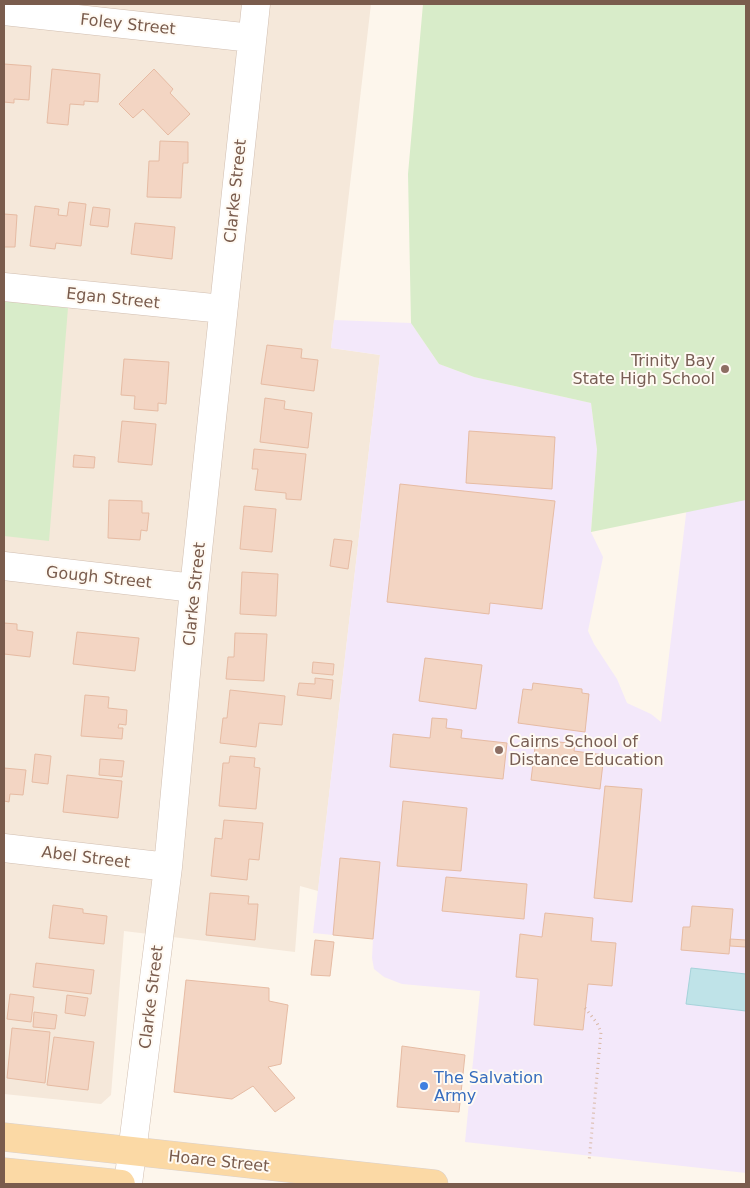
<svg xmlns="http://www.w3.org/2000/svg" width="750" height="1188" font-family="'DejaVu Sans',sans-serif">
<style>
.residential{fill:#f5e8da}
.education{fill:#f3e8fa}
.green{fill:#d8ecc9}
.water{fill:#bfe3e8;stroke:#a5d3da}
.building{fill:#f3d5c3;stroke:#e6bba3}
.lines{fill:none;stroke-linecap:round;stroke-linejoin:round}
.minor-casing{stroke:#d1beb0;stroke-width:29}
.major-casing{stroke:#dad1cd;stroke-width:29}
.path{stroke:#d9b8a5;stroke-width:3;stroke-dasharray:1 4;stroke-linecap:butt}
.minor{stroke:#fff;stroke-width:28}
.major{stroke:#fbd9a5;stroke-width:28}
.education-dot{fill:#8d6e63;stroke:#fffaf3;stroke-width:2}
.shop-dot{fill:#3f7fe0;stroke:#fffaf3;stroke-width:2}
.labels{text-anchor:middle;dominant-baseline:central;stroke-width:4;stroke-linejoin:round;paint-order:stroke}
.street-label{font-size:16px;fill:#7a5c4d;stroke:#fffaf3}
.education-label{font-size:16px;fill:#785e54;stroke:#fffaf3;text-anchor:end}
.shop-label{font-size:16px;fill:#366cbe;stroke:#fffaf3;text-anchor:start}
</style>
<rect width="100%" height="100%" fill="#fdf6ec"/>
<path class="residential" d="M4,4h367l-40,344 49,7 -62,536 -18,-5 -5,66 -171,-21 -13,164 -10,9 -97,-10z"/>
<path class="education" d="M746,16v1157l-281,-31 15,-151 -78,-7 -18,-7 -10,-8 -2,-11 1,-19 -60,-6 67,-578 -49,-7 3,-28 77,3 28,41 35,13 117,26 6,47 -6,82 12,25 -15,74 6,13 23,35 10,24 24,11 10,8z"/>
<path class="green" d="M423,4h323v496l-155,32 6,-82 -6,-47 -117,-26 -35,-13 -28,-41 -3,-149z
M4,301l64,7 -19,233 -45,-5z"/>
<path class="water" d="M691,968l55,6v37l-60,-7z"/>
<path class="building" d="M4,64l27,2 -2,34 -15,-1v4l-10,-1z
M52,69l48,5 -2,28 -14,-1v4l-14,-1 -2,21 -21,-2z
M154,69l19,20 -3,4 20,21 -22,21 -25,-26 -10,9 -14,-14z
M160,141l28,1v21h-5l-2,35 -34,-1 2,-36h10z
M69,202l17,2 -5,42 -25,-3 -1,6 -25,-3 5,-40 24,3 -1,6 9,1z
M93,207l17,2 -2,18 -18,-2z
M4,214l13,1 -2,32h-11z
M135,223l40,4 -3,32 -41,-5z
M267,345l35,4 -1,9 17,2 -4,31 -53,-7z
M124,359l45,3 -3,42 -8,-1v8l-24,-2 1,-13 -14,-1z
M265,398l20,3 -1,8 28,4 -4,35 -48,-6z
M122,421l34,3 -4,41 -34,-3z
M469,431l86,6 -3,52 -86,-6z
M254,449l52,5 -5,46 -15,-1v-6l-31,-3 3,-21h-6z
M74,455l21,2 -1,11 -21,-1z
M400,484l155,17 -13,108 -52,-6 -1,11 -102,-12z
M109,500l33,1v12h7l-2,18 -6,-1 -1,10 -32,-2z
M244,506l32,3 -4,43 -32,-3z
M334,539l18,2 -4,28 -18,-3z
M242,572l36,2 -2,42 -36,-2z
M4,623l13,1v6l16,2 -3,25 -26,-3z
M77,632l62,6 -4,33 -62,-7z
M235,633l32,1 -3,47 -38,-2 2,-22h6z
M425,658l57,7 -6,44 -57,-8z
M313,662l21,2 -1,11 -21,-2z
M315,678l18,2 -2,19 -34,-4 2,-12 16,1z
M533,683l49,6v4l7,1 -4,38 -67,-9 5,-34 9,1z
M230,690l55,6 -3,29 -23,-2 -3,24 -36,-4 3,-25h4z
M85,695l24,2 -1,11 19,2 -1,15 -7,-1 -1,4h5l-1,11 -41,-3z
M432,718l15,1 -1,9 16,2 -1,8 46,5 -4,36 -113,-12 3,-33 37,4z
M536,739l39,5 -1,7 30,4 -4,34 -69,-9z
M35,754l16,2 -3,28 -16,-2z
M230,756l25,2 -1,9 6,1 -4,41 -37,-3 4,-43h6z
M100,759l24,2 -2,16 -23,-2z
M4,768l22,2 -3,25 -13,-1 -1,8 -5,-1z
M67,775l55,6 -4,37 -55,-6z
M605,786l37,3 -10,113 -38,-4z
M403,801l64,7 -6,63 -64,-5z
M224,820l39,3 -4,37 -10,-1 -2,21 -36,-4 4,-38 7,1z
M340,858l40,4 -7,77 -40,-4z
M446,877l81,7 -3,35 -82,-8z
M210,893l39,3 -1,8h10l-3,36 -49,-5z
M53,905l30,4v4l24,3 -3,28 -55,-6z
M692,906l41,3 -4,45 -48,-4 2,-23h7z
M545,913l48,5 -2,23 25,2 -4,43 -24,-2 -5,46 -49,-5 4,-46 -22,-2 4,-43 22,3z
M730,939l16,1v7l-16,-1z
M315,940l19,2 -4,34 -19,-1z
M36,963l58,7 -3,24 -58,-7z
M186,980l83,8v13l19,4 -7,59 -13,3 27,31 -20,14 -22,-26 -21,13 -58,-7z
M10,994l24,3 -3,25 -24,-3z
M67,995l21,3 -3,18 -20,-3z
M34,1012l23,3 -2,14 -22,-2z
M12,1028l38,4 -5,51 -38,-5z
M54,1037l40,5 -6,48 -41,-5z
M402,1046l63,9 -6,57 -62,-5z"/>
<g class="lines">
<g class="minor-casing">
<path id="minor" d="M4,11l248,27
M4,287l219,22
M4,566l190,22
M4,848l164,19
M128,1184l40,-317 26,-279 62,-584"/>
</g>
<g class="major-casing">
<path id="major" d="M4,1137l430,47
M4,1172l117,12"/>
</g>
<path class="path" d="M585,1008l12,15 4,9 -12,130"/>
<use href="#minor" class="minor"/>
<use href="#major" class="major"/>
</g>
<g class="education-dot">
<circle cx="725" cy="369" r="5"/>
<circle cx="499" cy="750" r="5"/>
</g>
<circle class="shop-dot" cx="424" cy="1086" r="5"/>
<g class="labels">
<g class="street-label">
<text transform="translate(128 24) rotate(6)">Foley Street</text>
<text transform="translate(235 191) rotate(-84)">Clarke Street</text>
<text transform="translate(113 298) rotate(6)">Egan Street</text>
<text transform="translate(99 577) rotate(6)">Gough Street</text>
<text transform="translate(194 594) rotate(-84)">Clarke Street</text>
<text transform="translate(86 857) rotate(7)">Abel Street</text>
<text transform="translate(151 997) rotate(-83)">Clarke Street</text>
<text transform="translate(219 1161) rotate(6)">Hoare Street</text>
</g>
<g class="education-label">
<text x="715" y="360">Trinity Bay<tspan x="715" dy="18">State High School</tspan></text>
<text x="509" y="741" text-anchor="start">Cairns School of<tspan x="509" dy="18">Distance Education</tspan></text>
</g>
<g class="shop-label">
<text x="434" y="1077">The Salvation<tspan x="434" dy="18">Army</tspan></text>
</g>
</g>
<rect width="750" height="1188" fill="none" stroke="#7a5c4d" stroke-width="10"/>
</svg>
